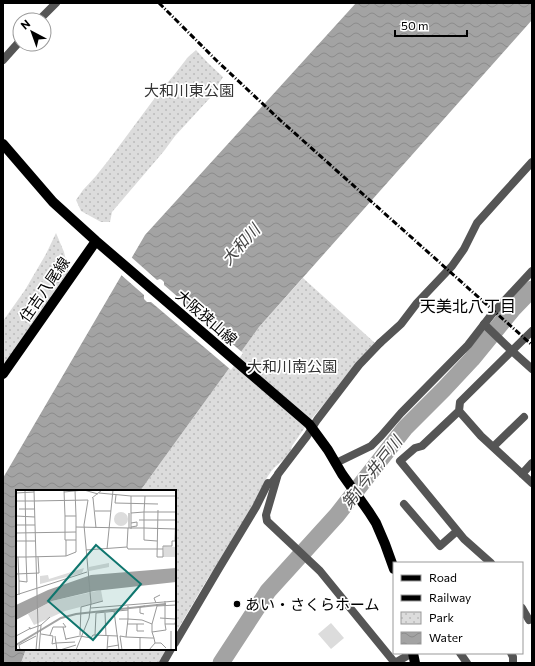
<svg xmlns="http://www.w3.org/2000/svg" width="535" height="666" font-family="Commissioner,'Noto Sans JP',sans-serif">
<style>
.park{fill:url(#park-dots)}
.garden{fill:#dcdcdc}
.water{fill:url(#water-waves)}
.pier{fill:#fff}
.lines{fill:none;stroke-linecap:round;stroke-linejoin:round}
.river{stroke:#a3a3a3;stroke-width:17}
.pedestrian{stroke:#555;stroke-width:8}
.minor{stroke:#555;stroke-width:8}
.tertiary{stroke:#555;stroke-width:8}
.primary{stroke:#000;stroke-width:10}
.rail{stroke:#000;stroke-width:3;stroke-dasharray:6 2 1 2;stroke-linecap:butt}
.poi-dot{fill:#000;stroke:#fff;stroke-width:1.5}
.labels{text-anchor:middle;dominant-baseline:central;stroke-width:3.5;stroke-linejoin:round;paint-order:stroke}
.park-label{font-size:15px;fill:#333;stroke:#fff}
.street-label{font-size:15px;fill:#000;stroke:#fff}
.poi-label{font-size:15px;fill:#000;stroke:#fff;text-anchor:start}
.water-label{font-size:16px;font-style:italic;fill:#444;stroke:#fff}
.neighbourhood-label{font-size:16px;fill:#000;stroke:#fff}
.inset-river{fill:none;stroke:#a3a3a3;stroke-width:2}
.inset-road{fill:none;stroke:#999;stroke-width:1}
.view{fill:#0f766e;fill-opacity:0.15;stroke:#0f766e;stroke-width:2}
.inset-edge{fill:none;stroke:#000;stroke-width:2}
</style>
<defs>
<pattern id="park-dots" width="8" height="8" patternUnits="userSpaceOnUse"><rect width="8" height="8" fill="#dcdcdc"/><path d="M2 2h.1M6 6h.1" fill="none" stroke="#bbb" stroke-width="1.8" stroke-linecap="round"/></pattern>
<pattern id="water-waves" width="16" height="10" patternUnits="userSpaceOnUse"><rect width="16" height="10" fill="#a3a3a3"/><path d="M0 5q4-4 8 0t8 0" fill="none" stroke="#8b8b8b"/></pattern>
</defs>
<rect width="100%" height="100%" fill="#fff"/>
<path class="park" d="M196,50l11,12 16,15 -14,22 -34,37 -11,15 -52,61 -2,10h-9l-20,-11 -5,-11 7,-10 13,-14 15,-19 46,-62 17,-20 14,-18z
M56,233l8,19 5,21 -66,95v-47l22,-31 21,-36z
M303,278l72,65 -18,19 -20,25 -8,11 -21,25 -16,23c-1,10 -12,16 -18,22 -8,9 -15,23 -18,34l-41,67 -7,9 -33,56v-143h-35l119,-164z
M26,649h141l-7,14h-139z"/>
<path class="garden" d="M331,623l13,15 -13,11 -13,-15z"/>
<path class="water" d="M356,3h176v17l-273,307 -119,164h-123v158h9l-5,14h-18v-185l142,-243z"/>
<path class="pier" d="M130,256l27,24 3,-1 2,1 2,2v3l79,68 -12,17 -80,-68h-4l-3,-3v-4l-24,-21z"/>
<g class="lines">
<path class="river" d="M221,663l47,-72 69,-76 68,-87 39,-39 28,-30 40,-49 20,-21"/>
<path class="pedestrian" d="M380,343l21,-19 16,-21 35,-37 12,-17 13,-26 27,-30 28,-31
M175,643l43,-73 38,-63 12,-24 3,1 6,-8
M163,663l8,-14"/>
<path class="minor" d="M39,20l17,-17
M3,60l17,-19
M484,324l28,27 20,18
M380,343l-21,22 -42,55 -10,16 -29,38 -12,41 1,6 53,50 75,92
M459,411l22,25 51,47
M493,447l31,-30
M522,474l10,-11
M404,504l36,42 17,-15
M491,563l-27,-24 -64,-78 15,-13 7,-2 37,-35 1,-9 72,-71
M522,608l7,12
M460,653l7,10
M511,653l2,4v6
M395,663l17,-10"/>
<path class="tertiary" d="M336,463l35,-17 10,-10 20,-23 67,-68 24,-31 40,-43"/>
<path class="primary" d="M3,144l50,58 43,39 213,183 19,26 14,24 27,38 7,11 9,21 9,25
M3,374l93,-133
M413,653l2,10"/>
<path class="rail" d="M159,3l57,57 64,60 252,225"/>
</g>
<circle class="poi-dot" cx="237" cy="604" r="4"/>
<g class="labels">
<g class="park-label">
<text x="189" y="90">大和川東公園</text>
<text x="292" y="366">大和川南公園</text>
</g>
<g class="street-label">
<text transform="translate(44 289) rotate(-55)">住吉八尾線</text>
<text transform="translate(207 317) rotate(41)">大阪狭山線</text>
</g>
<g class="poi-label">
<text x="245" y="604">あい・さくらホーム</text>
</g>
<g class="water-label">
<text transform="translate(240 244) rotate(-48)">大和川</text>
<text transform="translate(371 472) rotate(-52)">第1今井戸川</text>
</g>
<g class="neighbourhood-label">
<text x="468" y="305">天美北八丁目</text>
</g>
</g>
<g transform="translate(16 490)">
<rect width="160" height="160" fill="#fff"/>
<path d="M148,56l12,1v10h-13zM93,73v4l-20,4v-4zM68,78l-2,5 -42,11v-8l8,-1 1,4zM85,100l2,11 -38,10 -31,14 -6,-11 24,-13z" fill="#dcdcdc"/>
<path d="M98 29a7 7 0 1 1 14 0a7 7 0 1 1-14 0Z" fill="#dcdcdc"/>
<path d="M160,78v14l-82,9 -42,10 -36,19v-15l32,-15 43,-15z" fill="#a3a3a3"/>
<path class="inset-river" d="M0,155l45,-27 15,-4 90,-10"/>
<path class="inset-road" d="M18,0l4,137 -2,23M48,0l1,26M68,0l14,4M48,2l20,-2M0,3l18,-1M83,3l32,3v33M100,5l-1,8 43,1M115,6h45M129,6l-1,16h32M76,8l10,-8M77,8l3,30M0,11h18M18,11l54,-1 -4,25 7,78 -2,15 -13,32M3,19h16M142,20l-1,47h6v-8M79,21h16M113,23v15M0,26l19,1M60,26v24M123,30h37M115,33l6,-1v4l-6,1M0,35h19M60,37l52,1M0,43l60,-1M50,50v16M0,51h10l-1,-51M141,51l-13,-1v-12l32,1M159,51l1,-30M111,57l1,2h35v-3h9v-5h4M91,59l6,-59M70,60l41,-3 1,-19h16v-16l-13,1M0,67h10v-16h9M2,67l1,24M0,84l23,-1 -1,-16M0,105l71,-23M3,105v-14l8,1 -1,-25 40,-1 10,-4v-12h-11v-24h11l-1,-26M140,113l-2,-5 6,-3M141,114v2l19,-1M112,116v13l14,1 10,4v8l14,-2 -1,-6h10l1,-5M75,118l85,-7M98,121l5,39M89,123l1,23M128,124l-4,-1v-6l5,-1M144,128l15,1M103,129h9l-2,18 -6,-1M111,134h17M121,134v7h7M136,134l5,-18M149,134v-23M13,137l1,2 11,-4 9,-8M47,137l3,13M155,141v19M25,144l12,2 -1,8 4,-1 1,7M34,145l3,-8h13l-3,-4M64,145l1,-28 22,-6M79,145l1,-22 32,-3M0,146l15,-8M39,146l1,7 19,-1M104,146l2,14M110,147l25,1h3l-2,-6M124,147v13M50,149l14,-3 11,2 2,-3 25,1M139,153h6l5,5M91,157l12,-2M4,160l-1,-5 17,-9M23,160l2,-25M44,160l16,-5M91,160l1,-14M133,160l6,-7 -1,-5"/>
<path class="view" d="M80,55l45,39 -48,56 -45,-39z"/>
<rect width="160" height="160" class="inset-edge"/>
</g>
<rect width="535" height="666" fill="none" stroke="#000000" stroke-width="8"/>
<rect x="393" y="562" width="130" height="92" fill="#ffffff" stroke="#999999"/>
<rect x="401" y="575" width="20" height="6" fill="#000000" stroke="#999999"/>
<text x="429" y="582" font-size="12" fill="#000000">Road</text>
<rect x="401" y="595" width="20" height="6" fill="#000000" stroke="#999999"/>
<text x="429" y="602" font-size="12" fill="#000000">Railway</text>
<rect x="401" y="612" width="20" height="12" fill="url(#park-dots)" stroke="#999999"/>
<text x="429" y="622" font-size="12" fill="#000000">Park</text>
<rect x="401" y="632" width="20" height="12" fill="url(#water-waves)" stroke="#999999"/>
<text x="429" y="642" font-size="12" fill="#000000">Water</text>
<g transform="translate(32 32) rotate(319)"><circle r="19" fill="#ffffff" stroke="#999999"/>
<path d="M0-3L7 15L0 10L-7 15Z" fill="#000000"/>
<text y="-6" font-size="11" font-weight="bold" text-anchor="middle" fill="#000000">N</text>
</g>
<path d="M395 30v6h72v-6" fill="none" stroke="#000000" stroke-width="2"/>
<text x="401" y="30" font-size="12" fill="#000000" stroke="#ffffff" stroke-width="3" paint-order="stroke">50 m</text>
</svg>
